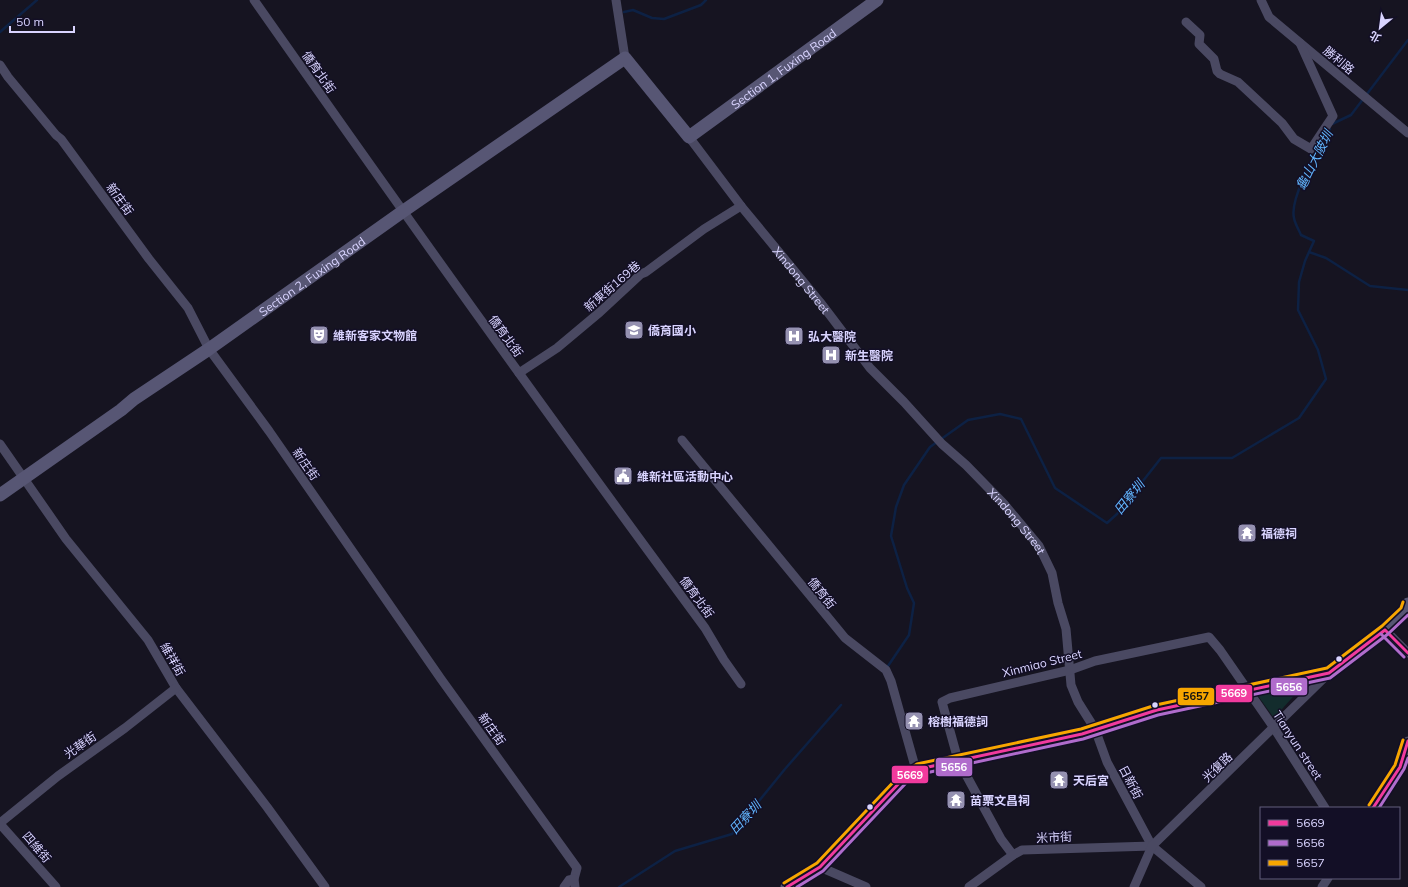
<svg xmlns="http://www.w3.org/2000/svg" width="1408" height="887" font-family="Mulish,'Noto Sans TC',sans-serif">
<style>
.green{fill:#132c2d}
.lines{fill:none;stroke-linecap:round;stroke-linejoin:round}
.stream{stroke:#0d2144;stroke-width:2.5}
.street{stroke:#4a4962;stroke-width:9}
.secondary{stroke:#575674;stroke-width:13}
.bus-1-casing{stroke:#130f26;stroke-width:6}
.bus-2-casing{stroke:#130f26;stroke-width:6}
.bus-3-casing{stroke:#130f26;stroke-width:6}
.bus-1{stroke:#f13a9d;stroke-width:3}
.bus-2{stroke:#b06ccc;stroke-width:3}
.bus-3{stroke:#f7a600;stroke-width:3}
.bus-dot{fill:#d9d4ff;stroke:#130f26;stroke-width:1.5}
.labels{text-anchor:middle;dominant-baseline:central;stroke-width:3;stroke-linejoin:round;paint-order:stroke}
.street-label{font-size:12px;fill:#d9d4ff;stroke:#130f26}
.poi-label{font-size:12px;font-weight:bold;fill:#d9d4ff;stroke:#130f26;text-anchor:start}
.water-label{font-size:13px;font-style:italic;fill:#62b6ff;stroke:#130f26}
.line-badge{stroke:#130f26;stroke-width:1.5}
.badge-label{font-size:11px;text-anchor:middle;font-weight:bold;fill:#fff}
.pale-badge-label{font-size:11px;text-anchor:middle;font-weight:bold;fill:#111}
</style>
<rect width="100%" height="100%" fill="#161421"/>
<path class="green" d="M1309,679l-35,39 -18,-25z"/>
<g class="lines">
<path class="stream" d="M624,12l9,-2 19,8 12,1 37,-14 5,-5
M0,32l37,-32
M1332,124l19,-9 57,-75
M1309,252l5,-11 -13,-6c-2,-5 -6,-11 -7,-17 -5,-21 25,-69 36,-89
M888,666l21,-31 5,-32 -7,-15 -16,-52 5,-29 8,-22 26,-38 38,-27 32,-6 21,5 34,69 52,35 10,-9 44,-56h71l67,-40 27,-39 -8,-29 -20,-40 1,-28 6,-21 4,-9 17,6 44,28 38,4
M619,887l56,-36 57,-17 53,-65 56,-64"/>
<g class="street">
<path d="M254,0c148,211 298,421 451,628l19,32 17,24"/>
<path d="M616,0l9,58"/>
<path d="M1261,0l8,17 139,116"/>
<path d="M1186,22l14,13 -1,9 15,15 3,12 3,3 18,8 44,41 12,16 17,10 22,-33 -33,-73"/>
<path d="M0,65l8,12 48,58 5,4 88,120 39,49 21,41 60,82 172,248 136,189 -3,11 1,8"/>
<path id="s1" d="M689,137l52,69 79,96 50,66 34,34 38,42 24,21 38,39 35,42 13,27 6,30 8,26 5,56 7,17 17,27 12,33 45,84 49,41"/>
<path d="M519,373l38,-25 43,-36 41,-38 5,-2 58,-43 37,-23"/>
<path d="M682,440l163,198 41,32 5,11 25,89"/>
<path d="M0,444l66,95 82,101 28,48 91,119 58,80"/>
<path d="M1385,630l23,23"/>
<path d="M1373,808l27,-41 8,-26"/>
<path d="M0,823l58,-47 67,-48 51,-40"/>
<path d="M0,824l56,63"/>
<path d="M1013,855l-12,-16 -43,-79 -16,-58 8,-4 120,-28 25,-9 114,-24 11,13 54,78 51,80"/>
<path d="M820,867l46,20"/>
<path d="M564,887l5,-7 5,-1"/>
<path d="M969,887l44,-32 9,-5 130,-4"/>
<path d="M1134,887l18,-41 177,-173"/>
<path d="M1322,887l6,-9"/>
</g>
<g class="secondary">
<path id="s2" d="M0,495l121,-85 13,-11 75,-50 193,-137 223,-154 64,79 188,-137"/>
<path d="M787,887l33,-20 83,-88 16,-10 163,-35 13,-5 62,-19 172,-37 56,-43 20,-19 3,-7"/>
</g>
<g class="bus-1-casing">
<path id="bus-1" d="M1385,630l23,23
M1373,808l27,-41 8,-26
M787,887l33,-20 83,-88 16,-10 163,-35 75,-24 172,-37 56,-43"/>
</g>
<g class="bus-2-casing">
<path id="bus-2" d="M1381,634l23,23
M1379,808l25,-39 4,-11
M797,887l26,-16 83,-88 15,-9 162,-35 75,-24 172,-37 58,-44 20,-19"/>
</g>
<g class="bus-3-casing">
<path id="bus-3" d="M1369,805l26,-40 8,-25
M784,883l33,-20 82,-87 18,-12 164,-35 75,-24 171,-37 55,-42 19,-18 2,-6"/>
</g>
<use href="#bus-1" class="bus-1"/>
<use href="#bus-2" class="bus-2"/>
<use href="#bus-3" class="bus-3"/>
</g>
<defs>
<g id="school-square" transform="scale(1)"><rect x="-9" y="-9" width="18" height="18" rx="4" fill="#9591b1" stroke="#130f26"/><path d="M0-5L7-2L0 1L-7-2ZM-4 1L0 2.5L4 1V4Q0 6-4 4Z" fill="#fff"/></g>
<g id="theatre-square" transform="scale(1)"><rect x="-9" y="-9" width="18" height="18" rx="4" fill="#9591b1" stroke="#130f26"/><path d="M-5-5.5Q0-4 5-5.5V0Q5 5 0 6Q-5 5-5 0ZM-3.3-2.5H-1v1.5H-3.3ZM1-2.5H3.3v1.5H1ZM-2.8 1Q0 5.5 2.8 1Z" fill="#fff"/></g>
<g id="hospital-square" transform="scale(1)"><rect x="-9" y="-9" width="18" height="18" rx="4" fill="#9591b1" stroke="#130f26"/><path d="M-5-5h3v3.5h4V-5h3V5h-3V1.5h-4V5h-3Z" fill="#fff"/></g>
<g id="civic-square" transform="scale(1)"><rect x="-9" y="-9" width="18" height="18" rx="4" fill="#9591b1" stroke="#130f26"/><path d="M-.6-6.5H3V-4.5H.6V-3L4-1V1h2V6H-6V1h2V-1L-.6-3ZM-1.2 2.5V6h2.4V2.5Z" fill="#fff"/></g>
<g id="temple-square" transform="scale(1)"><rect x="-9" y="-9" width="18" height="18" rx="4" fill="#9591b1" stroke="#130f26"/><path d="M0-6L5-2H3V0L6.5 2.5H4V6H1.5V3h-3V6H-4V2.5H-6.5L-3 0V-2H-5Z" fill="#fff"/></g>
</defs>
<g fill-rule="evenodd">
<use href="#school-square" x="634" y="330"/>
<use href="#theatre-square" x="319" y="335"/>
<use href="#hospital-square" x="794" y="336"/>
<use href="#hospital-square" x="831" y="355"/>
<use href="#civic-square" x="623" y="476"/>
<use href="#temple-square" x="1247" y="533"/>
<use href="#temple-square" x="914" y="721"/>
<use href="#temple-square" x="1059" y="780"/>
<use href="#temple-square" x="956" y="800"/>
</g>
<g class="bus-dot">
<circle cx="1339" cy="659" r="3.5"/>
<circle cx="1155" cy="705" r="3.5"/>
<circle cx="870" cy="807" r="3.5"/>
</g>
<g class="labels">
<g class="street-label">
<text transform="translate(1339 60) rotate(40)">勝利路</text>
<text stroke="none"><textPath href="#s2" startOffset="981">Section 1, Fuxing Road</textPath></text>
<text transform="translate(319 72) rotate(55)">僑育北街</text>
<text transform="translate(120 199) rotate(54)">新庄街</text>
<text stroke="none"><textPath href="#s2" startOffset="381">Section 2, Fuxing Road</textPath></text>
<text stroke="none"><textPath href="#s1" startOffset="182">Xindong Street</textPath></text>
<text transform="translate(612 286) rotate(-41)">新東街169巷</text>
<text transform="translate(506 336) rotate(54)">僑育北街</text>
<text transform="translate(306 464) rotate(55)">新庄街</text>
<text stroke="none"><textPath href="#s1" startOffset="506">Xindong Street</textPath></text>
<text transform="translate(822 593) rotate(51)">僑育街</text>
<text transform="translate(697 597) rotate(54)">僑育北街</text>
<text transform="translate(173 659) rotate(60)">維祥街</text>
<text transform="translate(1042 663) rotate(-14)">Xinmiao Street</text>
<text transform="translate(492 729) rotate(54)">新庄街</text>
<text transform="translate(80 745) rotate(-35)">光華街</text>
<text transform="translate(1298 745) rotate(57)">Tianyun street</text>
<text transform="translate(1217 767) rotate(-44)">光復路</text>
<text transform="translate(1131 782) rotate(62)">日新街</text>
<text transform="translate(1054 837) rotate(-2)">米市街</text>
<text transform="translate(37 847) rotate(49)">四維街</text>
</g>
<g class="poi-label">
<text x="648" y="330">僑育國小</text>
<text x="333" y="335">維新客家文物館</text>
<text x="808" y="336">弘大醫院</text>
<text x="845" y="355">新生醫院</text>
<text x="637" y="476">維新社區活動中心</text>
<text x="1261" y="533">福德祠</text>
<text x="928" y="721">榕樹福德詞</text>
<text x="1073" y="780">天后宮</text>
<text x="970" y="800">苗栗文昌祠</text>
</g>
<g class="water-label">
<text transform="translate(1314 160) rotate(-63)">龜山大陂圳</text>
<text transform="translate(1129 497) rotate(-51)">田寮圳</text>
<text transform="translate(745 817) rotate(-47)">田寮圳</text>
</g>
</g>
<g class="line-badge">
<rect x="1270" y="677" width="38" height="19" rx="4" fill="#b06ccc"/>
<rect x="1215" y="684" width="38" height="19" rx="4" fill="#f13a9d"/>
<rect x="1177" y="687" width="38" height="19" rx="4" fill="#f7a600"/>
<rect x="935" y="757" width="38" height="20" rx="4" fill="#b06ccc"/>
<rect x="891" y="765" width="38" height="19" rx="4" fill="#f13a9d"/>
</g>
<g class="badge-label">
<text x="1289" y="691">5656</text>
<text x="1234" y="697">5669</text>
<text x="954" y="771">5656</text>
<text x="910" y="779">5669</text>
</g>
<g class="pale-badge-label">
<text x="1196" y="700">5657</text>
</g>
<rect x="1260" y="807" width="140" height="72" fill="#130f26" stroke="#625e7d"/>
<rect x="1268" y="820" width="20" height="6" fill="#f13a9d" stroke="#625e7d"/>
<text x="1296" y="827" font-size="12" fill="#d9d4ff">5669</text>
<rect x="1268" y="840" width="20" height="6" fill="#b06ccc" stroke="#625e7d"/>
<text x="1296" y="847" font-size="12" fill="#d9d4ff">5656</text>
<rect x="1268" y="860" width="20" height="6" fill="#f7a600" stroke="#625e7d"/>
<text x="1296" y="867" font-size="12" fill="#d9d4ff">5657</text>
<g transform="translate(1380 28) rotate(209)" stroke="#130f26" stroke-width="3" paint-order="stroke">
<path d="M0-3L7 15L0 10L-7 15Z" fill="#d9d4ff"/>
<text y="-6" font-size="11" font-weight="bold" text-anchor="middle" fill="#d9d4ff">北</text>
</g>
<path d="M10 26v6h64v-6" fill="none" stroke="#d9d4ff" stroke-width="2"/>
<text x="16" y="26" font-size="12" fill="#d9d4ff" stroke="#130f26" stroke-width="3" paint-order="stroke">50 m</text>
</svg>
